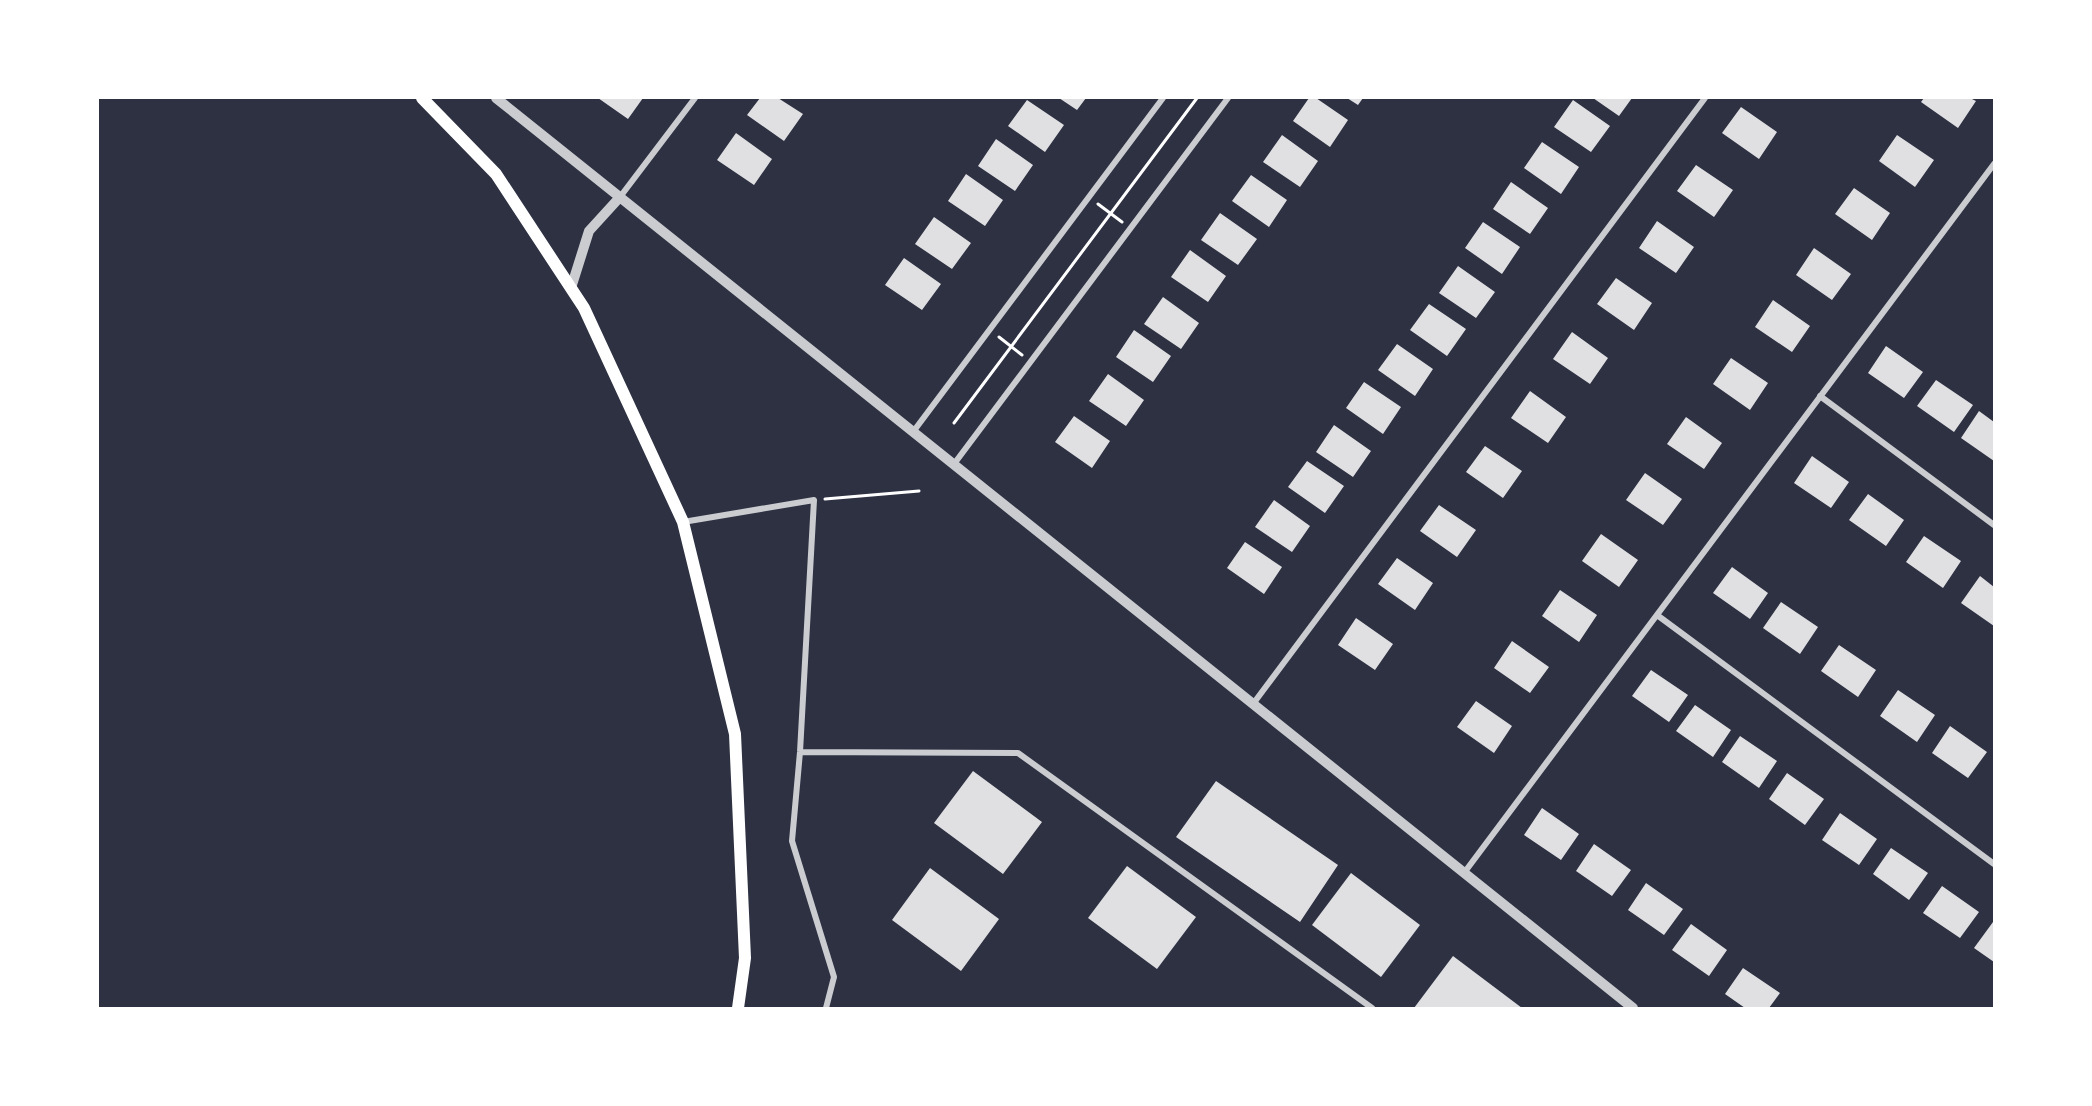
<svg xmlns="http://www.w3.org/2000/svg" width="2092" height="1106" font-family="Helvetica,sans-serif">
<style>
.building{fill:#e0e0e3}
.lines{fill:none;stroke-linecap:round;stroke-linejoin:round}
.path{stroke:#fff;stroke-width:3}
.minor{stroke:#caccd0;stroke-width:6}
.tertiary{stroke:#caccd0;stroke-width:10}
.secondary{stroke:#fff;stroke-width:12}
</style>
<rect width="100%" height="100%" fill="#2d3142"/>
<path class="building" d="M598,98h45l-15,21z
M760,98h18l25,16 -19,27 -37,-26z
M1059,98h27l-9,12z
M1309,98h7l32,22 -18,27 -37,-26z
M1347,98h16l-5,7z
M1593,98h39l-13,18z
M1924,98h46l6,3 -18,27 -37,-26z
M1027,100l37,25 -19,27 -37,-26z
M1573,100l37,26 -19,26 -37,-25z
M1741,107l36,25 -18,27 -37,-26z
M736,133l36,26 -18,26 -37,-25z
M1282,135l36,26 -18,26 -37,-25z
M1897,135l37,25 -19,27 -36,-26z
M996,139l37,26 -18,26 -37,-25z
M1542,142l37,25 -18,27 -37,-26z
M1696,165l37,25 -19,27 -37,-26z
M966,174l37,26 -18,26 -37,-25z
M1251,175l36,25 -18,27 -37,-26z
M1511,182l37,26 -18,26 -37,-25z
M1854,188l36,25 -18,27 -37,-26z
M1220,213l37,26 -19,26 -37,-25z
M934,217l37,26 -19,26 -37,-25z
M1657,221l37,26 -18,26 -37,-25z
M1483,222l37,25 -18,27 -37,-26z
M1814,248l37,26 -19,26 -36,-25z
M1190,250l36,26 -18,26 -37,-25z
M904,258l37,26 -19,26 -37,-25z
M1458,266l37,26 -19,26 -37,-25z
M1616,278l36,25 -18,27 -37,-26z
M1163,297l36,26 -18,26 -37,-25z
M1773,300l37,26 -18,26 -37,-25z
M1429,304l37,25 -19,27 -37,-26z
M1134,330l37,26 -18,26 -37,-25z
M1572,332l36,26 -18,26 -37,-25z
M1397,344l36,25 -18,27 -37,-26z
M1886,346l37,26 -19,26 -36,-25z
M1731,358l37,25 -18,27 -37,-26z
M1108,374l36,26 -18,26 -37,-25z
M1936,380l37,25 -19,27 -37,-26z
M1364,382l37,25 -18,27 -37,-26z
M1530,391l36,26 -18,26 -37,-25z
M1979,411l15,11v39l-33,-23z
M1074,416l36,25 -18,27 -37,-26z
M1686,417l36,26 -18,26 -37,-25z
M1334,425l37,26 -18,26 -37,-25z
M1485,446l37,25 -19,27 -37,-26z
M1812,456l37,26 -18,26 -37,-25z
M1307,461l37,25 -19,27 -37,-26z
M1645,473l37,26 -19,26 -37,-25z
M1868,494l36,26 -18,26 -37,-26z
M1274,500l36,26 -18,26 -37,-25z
M1439,505l37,25 -19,27 -37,-26z
M1601,534l37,26 -19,27 -37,-26z
M1924,536l37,25 -18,27 -37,-26z
M1245,542l37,25 -18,27 -37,-26z
M1397,558l36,25 -18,27 -37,-26z
M1732,567l36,26 -18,26 -37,-26z
M1980,576l14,11v39l-33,-23z
M1560,590l37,25 -18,27 -37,-26z
M1781,602l37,25 -18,27 -37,-26z
M1356,618l37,26 -18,26 -37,-25z
M1512,641l37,26 -19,26 -36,-25z
M1839,645l37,25 -18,27 -37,-26z
M1651,670l37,25 -19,27 -37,-26z
M1898,690l37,25 -18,27 -37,-26z
M1476,701l36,25 -18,27 -37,-26z
M1695,705l36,25 -18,27 -37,-26z
M1950,726l37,26 -19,26 -36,-25z
M1740,736l37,25 -18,27 -37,-26z
M973,771l69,51 -39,52 -69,-51z
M1787,773l37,26 -19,26 -36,-26z
M1216,781l122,84 -38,57 -124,-85z
M1542,808l37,26 -18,26 -37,-25z
M1840,813l37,26 -18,26 -37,-25z
M1594,844l37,26 -19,26 -36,-25z
M1891,848l37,25 -19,27 -36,-26z
M1127,866l69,51 -39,52 -69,-51z
M930,868l69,51 -38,52 -69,-51z
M1351,873l69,52 -39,52 -69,-52z
M1646,883l37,26 -19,26 -36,-25z
M1942,886l37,26 -19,26 -37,-25z
M1993,922l1,1v39l-20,-14z
M1691,924l36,26 -18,26 -37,-26z
M1453,956l69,52h-108z
M1743,968l37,25 -11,15h-24l-20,-14z"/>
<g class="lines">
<path class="path" d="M1098,204l24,18
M999,337l23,18
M954,423l243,-325
M825,499l94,-8"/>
<path class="minor" d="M620,197l75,-99
M1820,396l174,129
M913,432l250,-334
M954,464l274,-366
M683,522l131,-22 -14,252 -8,89 42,136 -8,31
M1657,615l337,249
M1253,704l452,-606
M800,752l218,1 354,255
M1464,873l530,-709"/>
<path class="tertiary" d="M496,98l1137,910
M571,288l18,-57 31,-34"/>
<path class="secondary" d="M422,98l74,76 88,134 99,214 52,212 10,224 -7,50"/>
</g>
<rect width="2092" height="1106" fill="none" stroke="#ffffff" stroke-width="198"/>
</svg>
